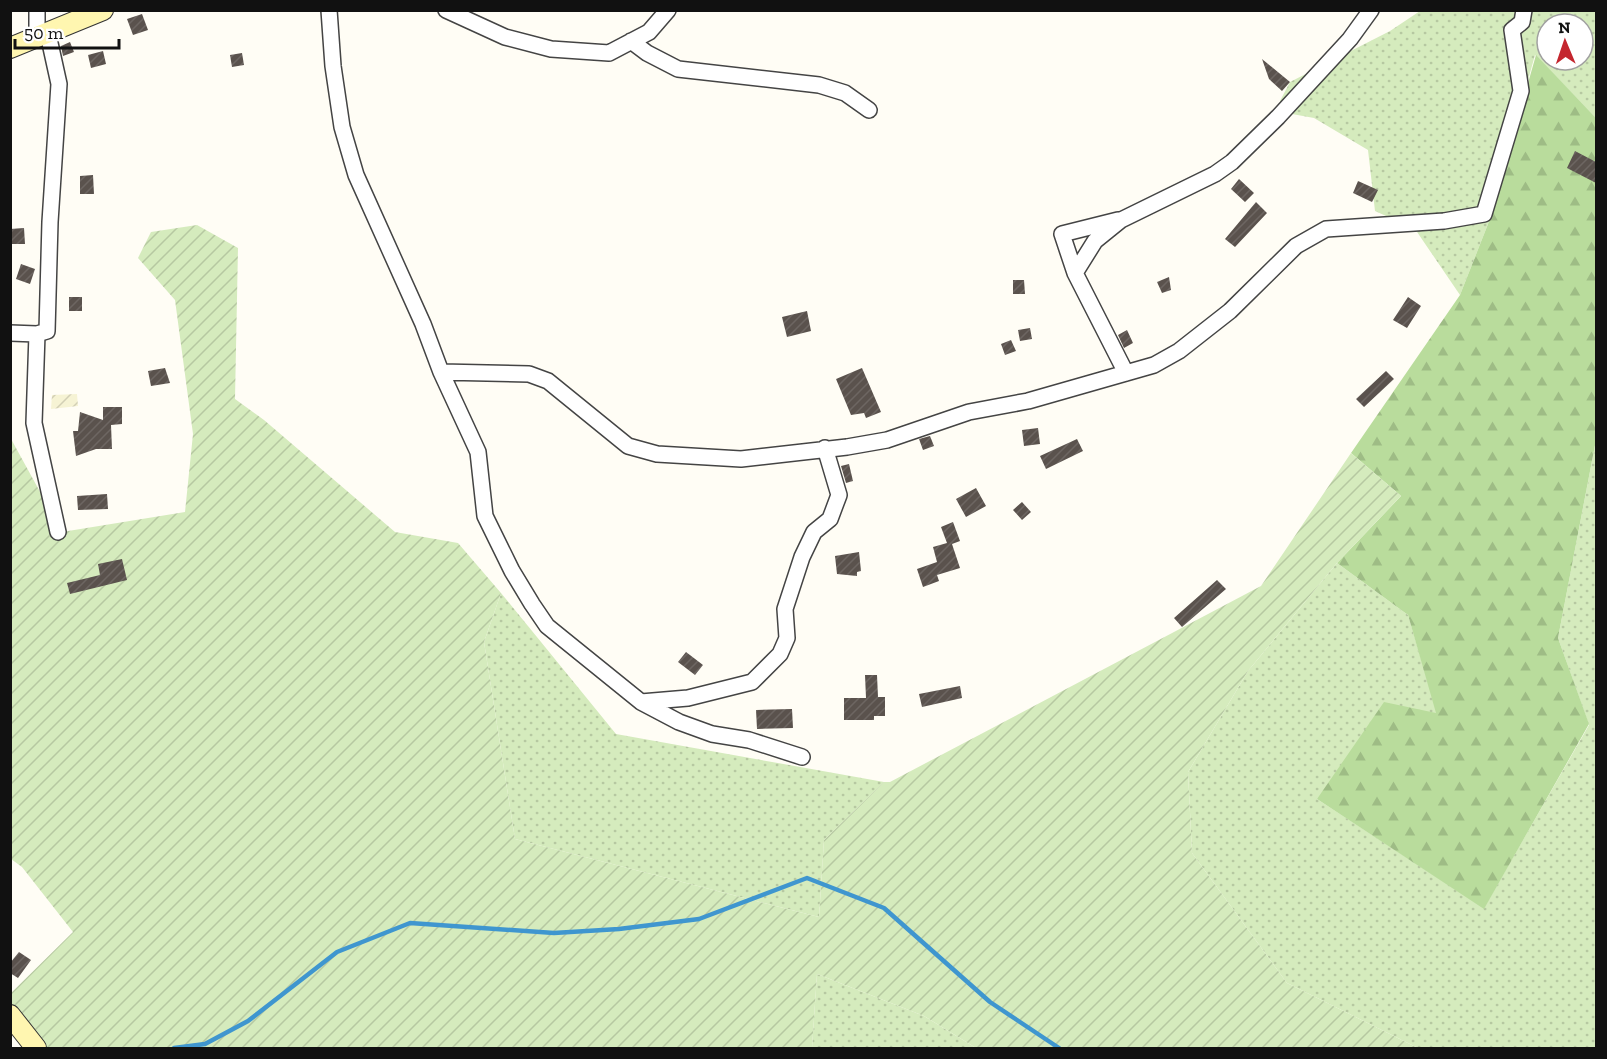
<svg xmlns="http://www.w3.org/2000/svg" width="1607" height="1059" font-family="'Zilla Slab',serif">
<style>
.farmland{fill:url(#farmland-furrows)}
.grass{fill:url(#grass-dots);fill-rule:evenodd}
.forest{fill:url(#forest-firs)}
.garden{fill:url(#garden-furrows)}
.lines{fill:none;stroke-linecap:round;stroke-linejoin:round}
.stream{stroke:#3f96cf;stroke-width:4.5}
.building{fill:url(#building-hatch)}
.street-casing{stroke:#444;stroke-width:18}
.secondary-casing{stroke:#333;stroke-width:22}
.street{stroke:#fff;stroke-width:15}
.secondary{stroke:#fff6b0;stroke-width:20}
</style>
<defs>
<pattern id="farmland-furrows" width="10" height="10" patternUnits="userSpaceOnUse" patternTransform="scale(1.5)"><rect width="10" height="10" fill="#f6f3d4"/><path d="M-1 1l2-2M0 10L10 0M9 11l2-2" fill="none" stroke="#d2cfb5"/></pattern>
<pattern id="grass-dots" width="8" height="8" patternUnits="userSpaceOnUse" patternTransform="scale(1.5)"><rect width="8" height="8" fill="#d5ebbd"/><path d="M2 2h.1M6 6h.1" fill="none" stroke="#b6c8a1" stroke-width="1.8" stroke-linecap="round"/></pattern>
<pattern id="forest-firs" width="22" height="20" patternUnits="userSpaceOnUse" patternTransform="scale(1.5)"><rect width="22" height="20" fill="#b9dc9c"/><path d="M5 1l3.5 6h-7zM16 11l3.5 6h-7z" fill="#9ebc85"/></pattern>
<pattern id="garden-furrows" width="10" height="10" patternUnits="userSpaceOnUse" patternTransform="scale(1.5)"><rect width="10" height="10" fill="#d5ebbd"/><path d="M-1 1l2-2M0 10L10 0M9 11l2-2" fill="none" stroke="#b6c8a1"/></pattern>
<pattern id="building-hatch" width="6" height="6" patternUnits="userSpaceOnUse" patternTransform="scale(1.5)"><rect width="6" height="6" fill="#5a524d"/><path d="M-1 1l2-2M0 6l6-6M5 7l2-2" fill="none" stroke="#6d6662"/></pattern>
</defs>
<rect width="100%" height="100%" fill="#fffdf5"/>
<path class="farmland" d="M77,394l1,12 -27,3 1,-14z"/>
<path class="grass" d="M1420,11h176v107l-61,-63 -47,169 -28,71 -45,-66 -40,-18 -7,-61 -54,-32 -22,-4 -12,-13 10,-19 100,-51zM1547,24h36v36h-36z
M1596,440v608h-178l-131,-65 -95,-130 -4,-81 60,-101 89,-108 71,52 29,98 -120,86 167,109 105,-183 -31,-87z
M501,593l115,141 268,48 -60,58 -5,77 -304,-78 -31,-197z
M817,974l107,42 52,32h-164z"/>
<path class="forest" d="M1536,55l60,63v322l-38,198 31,86 -105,185 -167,-110 67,-97 52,11 -28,-98 -71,-52 64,-67 -50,-43 109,-158 28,-71z"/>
<path class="garden" d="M197,225l41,23 -3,151 29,21 131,112 63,11 43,50 -17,49 31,197 304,78 5,-77 60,-58h6l371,-196 90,-133 50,43 -64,67 -89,108 -60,101 4,81 95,130 131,65h-442l-52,-32 -107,-42 -5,74h-770l-31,-41v-14l62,-61 -51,-65 -11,-8 -1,-422 52,95 123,-20 8,-78 -18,-134 -37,-42 13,-26z"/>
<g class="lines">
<path class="stream" d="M174,1048l31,-4 43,-23 89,-69 73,-29 144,10 65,-4 80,-10 108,-41 77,30 106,94 69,46"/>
</g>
<path class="building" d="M142,14l6,16 -15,5 -6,-16z
M70,42l4,10 -11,4 -2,-10z
M103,51l3,13 -15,4 -3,-13z
M242,53l2,12 -12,2 -2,-12z
M1262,59l28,23 -8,9 -13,-12z
M1575,151l21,11v21l-29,-15z
M93,175l1,19h-14v-18z
M1239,179l15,14 -9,9 -14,-13z
M1358,181l20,9 -6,12 -19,-9z
M1256,202l11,11 -32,34 -10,-8z
M24,228l1,16h-15v-15z
M21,264l14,5 -5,15 -14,-5z
M1169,277l2,13 -9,3 -5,-11z
M1013,280h11l1,14h-12z
M69,297h13v14h-13z
M1408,297l13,9 -14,22 -14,-8z
M807,311l4,20 -24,6 -5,-20z
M1030,328l2,11 -12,2 -2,-11z
M1127,330l6,13 -9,5 -6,-13z
M1011,340l5,11 -11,4 -4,-11z
M165,368l5,15 -19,3 -3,-15z
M862,368l19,44 -15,6 -2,-5 -13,2 -15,-36z
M1386,371l8,8 -30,28 -8,-8z
M103,407h19v17l-11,1 1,24h-16l-20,7 -3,-25h5l2,-19 23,8z
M1038,428l2,16 -16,2 -2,-16z
M930,436l4,10 -11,4 -4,-11z
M1077,439l6,12 -37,18 -6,-13z
M849,464l4,17 -7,2 -5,-17z
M976,488l10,18 -20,11 -10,-18z
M107,494l1,15 -30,1 -1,-14z
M1022,502l9,10 -9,8 -9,-10z
M953,522l7,19 -8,3 8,24 -23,7 2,6 -16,6 -6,-18 20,-7 -4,-15 14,-4 -6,-16z
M859,552l2,19 -4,1v4l-20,-2 -2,-18z
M122,559l5,21 -57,14 -3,-11 33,-8 -2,-11z
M1217,580l9,9 -44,38 -8,-9z
M686,652l17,13 -8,10 -17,-13z
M865,675h12l1,22h7v19h-11v4h-30v-22h22z
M960,686l2,12 -40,9 -3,-13z
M792,709l1,19 -36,1 -1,-19z
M19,952l12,8 -13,18 -8,-5v-10z"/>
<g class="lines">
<g class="street-casing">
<path id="street" d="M37,10v26
M329,10l4,56 9,61 14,48 67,149 18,48 37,80 7,64 27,55 20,33 15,22 94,76 38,20 33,12 37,6 53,17
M446,10l59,27 46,12 58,4 40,-21 19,-22
M631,41l16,12 31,16 141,16 26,8 24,17
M1118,220l-56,14 13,39 51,100
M1075,273l20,-32 26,-21 94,-46 17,-12 46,-45 72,-78 21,-29
M10,333l27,1 10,-3 3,-109 9,-138 -11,-50
M37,334l-3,89 24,109
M441,372l88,2 19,7 80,65 29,8 84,5 106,-12 40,-7 82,-28 59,-11 126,-36 25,-14 51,-40 66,-65 30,-17 118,-8 40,-7 37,-123 -9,-61 10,-8 2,-12
M641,702l47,-4 64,-16 28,-28 7,-16 -2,-29 17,-52 12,-25 16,-13 9,-24 -14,-47"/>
</g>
<g class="secondary-casing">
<path id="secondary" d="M10,48l93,-38
M10,1015l26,33"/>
</g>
<use href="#street" class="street"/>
<use href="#secondary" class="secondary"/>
</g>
<rect width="1607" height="1059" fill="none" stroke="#111111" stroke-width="24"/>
<g transform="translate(1565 42) rotate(358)"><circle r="28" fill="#ffffff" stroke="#a0a0a0" stroke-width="1.5"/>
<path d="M0-4.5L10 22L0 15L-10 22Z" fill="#c4262e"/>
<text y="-9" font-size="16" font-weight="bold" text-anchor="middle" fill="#111111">N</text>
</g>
<path d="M15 39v9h104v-9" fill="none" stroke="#111111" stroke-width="3"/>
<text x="24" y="39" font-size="18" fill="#111111" stroke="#ffffff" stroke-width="4.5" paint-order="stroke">50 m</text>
</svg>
